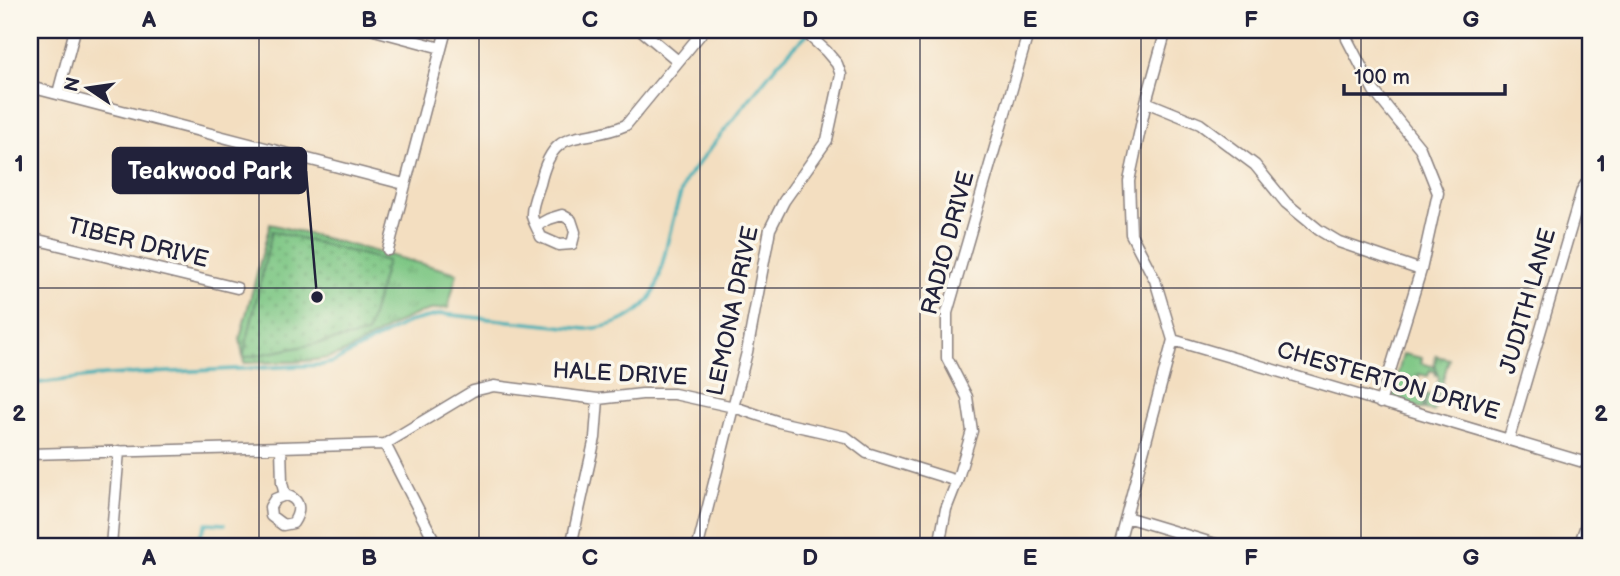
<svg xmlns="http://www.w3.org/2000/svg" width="1620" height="576" font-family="'Balsamiq Sans',sans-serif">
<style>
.grass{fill:url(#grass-tufts);stroke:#4f745f;stroke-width:2}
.park{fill:url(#park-dots);stroke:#4f745f;stroke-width:2}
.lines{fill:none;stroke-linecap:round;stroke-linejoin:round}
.stream{stroke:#3daeb5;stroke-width:3.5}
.minor-casing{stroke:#8a807e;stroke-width:13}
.minor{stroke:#fff;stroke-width:10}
.grid{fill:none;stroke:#22223b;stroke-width:2;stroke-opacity:0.55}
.labels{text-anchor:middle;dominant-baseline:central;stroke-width:7;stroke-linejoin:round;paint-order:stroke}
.street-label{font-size:23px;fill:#22223b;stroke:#fbf7ec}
.leader{fill:none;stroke:#22223b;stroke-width:2.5}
.callout-dot{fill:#22223b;stroke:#fbf7ec;stroke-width:2.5}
.callout{fill:#22223b;stroke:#22223b;stroke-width:2.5}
.callout-label{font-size:24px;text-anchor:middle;font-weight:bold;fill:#fff}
.neatline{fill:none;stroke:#22223b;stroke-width:2.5}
.grid-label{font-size:23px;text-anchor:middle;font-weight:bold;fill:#22223b}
</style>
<defs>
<pattern id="grass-tufts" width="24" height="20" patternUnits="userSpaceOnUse" patternTransform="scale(1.75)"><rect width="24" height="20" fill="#7cc683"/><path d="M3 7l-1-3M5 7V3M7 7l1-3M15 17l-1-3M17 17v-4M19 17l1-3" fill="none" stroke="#65a06c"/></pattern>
<pattern id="park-dots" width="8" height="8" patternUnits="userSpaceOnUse" patternTransform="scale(1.75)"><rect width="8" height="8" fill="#7cc683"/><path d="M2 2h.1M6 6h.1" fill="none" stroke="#65a06c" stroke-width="1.8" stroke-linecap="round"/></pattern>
</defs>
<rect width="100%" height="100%" fill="#fbf7ec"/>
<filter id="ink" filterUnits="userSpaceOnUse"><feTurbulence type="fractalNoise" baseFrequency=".0143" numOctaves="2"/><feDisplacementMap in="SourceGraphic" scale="14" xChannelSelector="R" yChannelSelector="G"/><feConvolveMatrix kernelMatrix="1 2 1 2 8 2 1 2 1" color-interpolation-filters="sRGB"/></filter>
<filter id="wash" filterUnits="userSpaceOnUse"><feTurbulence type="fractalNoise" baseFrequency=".00686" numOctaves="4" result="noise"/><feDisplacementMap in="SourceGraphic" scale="28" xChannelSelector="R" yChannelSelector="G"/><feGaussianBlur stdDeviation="1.57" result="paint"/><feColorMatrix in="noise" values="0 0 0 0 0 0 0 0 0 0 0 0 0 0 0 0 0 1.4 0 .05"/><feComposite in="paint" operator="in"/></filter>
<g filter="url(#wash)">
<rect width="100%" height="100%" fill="#f3dec0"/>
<path class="grass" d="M270,224l187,49 -9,35c-43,1 -68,30 -105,45 -30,12 -67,8 -99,10l-4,-25z
M1403,354l19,4 -1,5 14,4 2,9h-2l1,-4 -6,-2 -2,6 -9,-2 -5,16 11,4 -2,15 -29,-9 -2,-3z
M1436,356l13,3 -15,53 -9,-3 2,-15 7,2 5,-17 -5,-16z"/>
<path class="park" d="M272,231l115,30 -20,73 -124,24z"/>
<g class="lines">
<path class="stream" d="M30,384l75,-9 216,-10 13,-3 74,-40 34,-8 144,15c22,-1 48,-10 63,-29 10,-13 12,-32 16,-47 6,-25 11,-50 21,-74l92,-116 33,-33
M195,546l11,-23 19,1"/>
</g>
</g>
<g filter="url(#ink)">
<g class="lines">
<g class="minor-casing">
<path id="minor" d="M374,30l67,18
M641,30l37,31
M1346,30l1,9 27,52 46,57 18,45 -17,77 -41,133
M1587,30l3,7
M30,87l374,97
M58,93l17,-63
M1146,102l54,22 55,41 31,38 33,27 20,12 82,28
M536,226l13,-7 13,-4 9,5 4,12 -3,12 -13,1 -18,-8c-2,-6 -8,-15 -9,-21 -1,-9 5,-23 8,-32 14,-62 41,-39 86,-59l78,-95
M30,238l207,50
M388,250l58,-220
M1173,340l417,124
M1509,438l73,-248 8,-13
M385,444l52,102
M281,447l1,36 3,12c16,4 16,16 8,28l-10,2 -12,-9 -1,-9 5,-8 10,-4
M30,454l355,-10 88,-53 21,-5 104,13 44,-5h32l60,13 45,15 67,15 21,16 90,28
M1126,517l96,29
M111,546l8,-95
M571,546l24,-108 3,-39
M698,546l49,-194 23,-123 14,-28 43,-61 14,-65 -4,-11 -11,-13 -23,-21
M939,546l7,-37 11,-28 15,-50 -5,-34 -20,-39v-45l82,-283
M1118,546l55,-206 -18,-60 -24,-46 -2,-53 17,-79 20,-72
M1579,546l11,-33"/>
</g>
<use href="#minor" class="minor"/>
</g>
</g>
<path class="grid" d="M259,30v516M479,30v516M700,30v516M920,30v516M1141,30v516M1361,30v516M30,288h1560"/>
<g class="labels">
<g class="street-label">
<text transform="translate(138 243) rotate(14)">TIBER DRIVE</text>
<text transform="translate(948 243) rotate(-75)">RADIO DRIVE</text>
<text transform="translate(1528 301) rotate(-74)">JUDITH LANE</text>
<text transform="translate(733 311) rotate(-78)">LEMONA DRIVE</text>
<text transform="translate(620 374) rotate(3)">HALE DRIVE</text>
<text transform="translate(1388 381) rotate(16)">CHESTERTON DRIVE</text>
</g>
</g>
<path class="leader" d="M317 297L306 171"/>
<circle class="callout-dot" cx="317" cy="297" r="7"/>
<rect class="callout" x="113" y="148" width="193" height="45" rx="7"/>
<g class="callout-label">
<text x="210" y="179">Teakwood Park</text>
</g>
<rect width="1620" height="576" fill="none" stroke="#fbf7ec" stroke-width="77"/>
<g transform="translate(88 88) rotate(283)" stroke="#fbf7ec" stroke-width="5" paint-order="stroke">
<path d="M0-5L12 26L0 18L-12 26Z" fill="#22223b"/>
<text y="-10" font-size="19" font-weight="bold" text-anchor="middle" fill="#22223b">N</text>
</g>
<path d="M1344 84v10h161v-10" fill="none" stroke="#22223b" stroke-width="3.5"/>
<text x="1354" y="84" font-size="21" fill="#22223b" stroke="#fbf7ec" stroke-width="5" paint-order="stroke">100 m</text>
<rect x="38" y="38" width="1544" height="500" class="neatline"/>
<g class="grid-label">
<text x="149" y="27">A</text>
<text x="369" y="27">B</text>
<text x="590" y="27">C</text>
<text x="810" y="27">D</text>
<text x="1030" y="27">E</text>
<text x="1251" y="27">F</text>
<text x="1471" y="27">G</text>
<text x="19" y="171">1</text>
<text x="1601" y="171">1</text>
<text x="19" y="421">2</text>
<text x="1601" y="421">2</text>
<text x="149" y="565">A</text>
<text x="369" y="565">B</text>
<text x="590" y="565">C</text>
<text x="810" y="565">D</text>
<text x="1030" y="565">E</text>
<text x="1251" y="565">F</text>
<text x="1471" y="565">G</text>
</g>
</svg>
